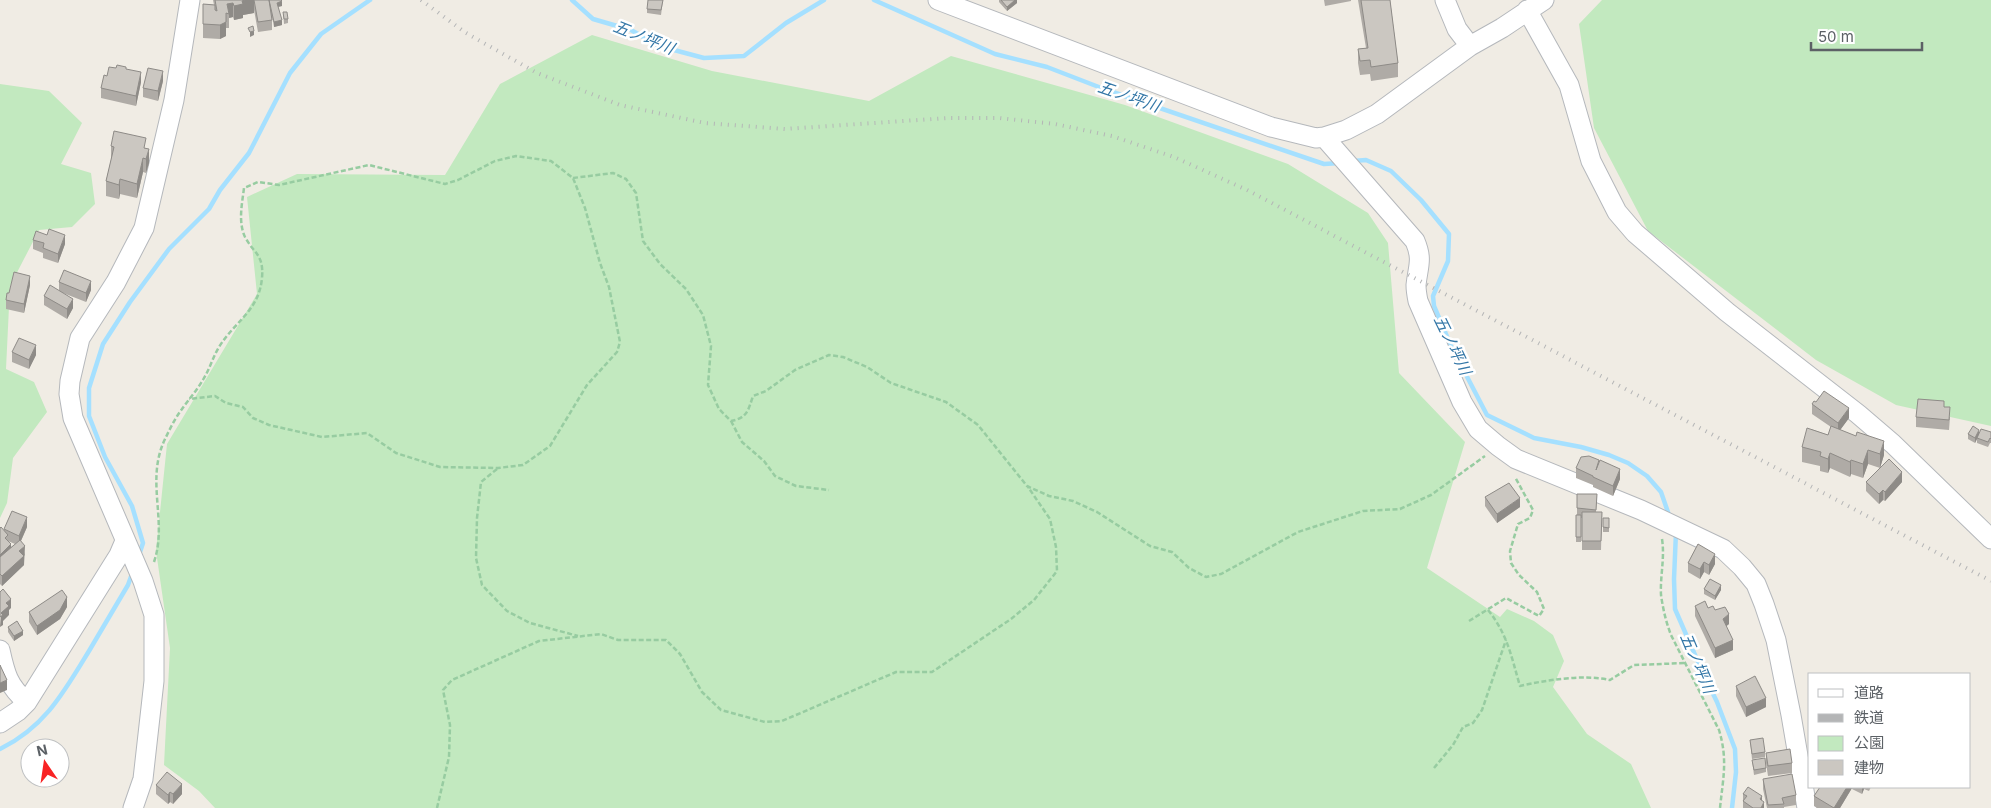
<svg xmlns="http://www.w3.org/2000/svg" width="1991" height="808" font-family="Inter,'Noto Sans JP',sans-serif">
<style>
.green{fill:#c2e9bf}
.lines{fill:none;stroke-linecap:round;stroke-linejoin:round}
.stream{stroke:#a5e0ff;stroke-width:4.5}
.minor-casing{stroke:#b5b8bc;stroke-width:21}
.path{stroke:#97cca1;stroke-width:2.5;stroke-dasharray:5 2.5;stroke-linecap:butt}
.minor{stroke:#fff;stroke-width:19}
.rail{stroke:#b4b5b6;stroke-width:4;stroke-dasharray:1 6;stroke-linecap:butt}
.wall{fill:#afaba6;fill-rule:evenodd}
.shaded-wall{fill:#8e8b87}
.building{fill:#cbc7c1;stroke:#8e8b87}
.labels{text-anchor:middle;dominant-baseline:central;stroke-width:5;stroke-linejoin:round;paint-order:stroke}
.water-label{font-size:16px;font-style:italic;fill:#3477a7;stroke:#fff}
</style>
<rect width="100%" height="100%" fill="#f0ece4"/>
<path class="green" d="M1602,0h389v426l-95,-21 -80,-45 -168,-129 -54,-103 -15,-104z
M592,35l120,36 157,30 82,-45 174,49 163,59 80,49 20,30 11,130 66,69 -38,126 73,49 7,-8 27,12 19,14 11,26 -11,26 34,47 44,30 20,44h-1436l-16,-17 -35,-26 6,-117 -14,-97 11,-107 90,-150 -10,-97 50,-23 148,1 55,-91z
M0,84l49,7 33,32 -21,41 30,9 4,31 -23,23 -33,3 -29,56 -4,83 28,13 13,30 -34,46 -6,45 -7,15z"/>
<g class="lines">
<path class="stream" d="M572,0l21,19 38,11 28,16 45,12 40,-2 42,-33 38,-23
M874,0l121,54 52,13 57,22 220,75 16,-1
M1353,161l13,-1 25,11 30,29 28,34 -1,27 -15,35 1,10 17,40 36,69 47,23 47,9 28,8 19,8 19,13 14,16 9,26
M1676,532l-2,47 1,30 27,62 15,31 18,47 1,23 -4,36
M139,555l4,-12 -11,-37 -27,-49 -16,-41v-28l14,-44 27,-42 39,-53 40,-40 11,-19 29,-37 41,-80 31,-39 49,-34
M0,749c45,-22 64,-57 89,-98 13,-22 26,-44 39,-66l5,-14"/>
<g class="minor-casing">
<path id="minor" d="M938,0l333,127 45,11 8,-1 22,-7 31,-16 93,-68 32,-18 42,-28
M1445,0l12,29 13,17
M1527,10l42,75 22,76 26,51 18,21 92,79 131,102 35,30 98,95
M1324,137l91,104c8,19 3,25 1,44 0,5 1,11 2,16l44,101 16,27 20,17 18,13 125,51 82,39 19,18 14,17 8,20 12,36 15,75 16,93
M0,650c5,23 8,36 27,52
M0,723l18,-12 9,-9 92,-147 6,-14
M133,808l10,-29 11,-98v-66l-11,-34 -70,-163 -4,-24 1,-13 10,-43 36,-56 28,-54 30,-128 16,-100"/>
</g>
<path class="path" d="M573,178l40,-5 13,6 10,14 7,48 17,23 26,25 17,26 8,31 -3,39 11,24 12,12c16,-3 17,-10 22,-25l13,-5 29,-21 34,-15 14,2 24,10 24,16 55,19 32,23 49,61 22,10 24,5 24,11 53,34 22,6 17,16 17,9 15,-3 77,-42 65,-21 37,-2 31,-14 54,-39
M731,421l11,21 22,19 11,15 21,10 33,4
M497,469l-16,13 -4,36 -1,40 6,27 25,26 23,12 48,13
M1662,539c3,19 -2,37 -1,56 2,14 5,27 10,40l48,95c9,30 4,48 1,78
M154,562c14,-41 -9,-81 11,-123 5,-10 10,-21 17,-30 7,-10 16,-20 22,-31 6,-10 9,-21 15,-31 16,-26 40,-36 43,-69 2,-24 -8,-24 -17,-41 -7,-15 -3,-33 -1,-49l14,-6 21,3 90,-20 76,19 13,-4 37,-19 21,-5 35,5 22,17 12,30 15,55 9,24 11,55 -3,10 -30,33 -37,61 -27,19 -25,3 -58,-1 -44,-14 -29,-20 -45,4 -53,-12 -16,-7 -10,-11 -17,-4 -11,-7 -26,3
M1488,610c20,25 23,46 32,76 26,-6 65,-12 90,-6l24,-15 52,-2
M1469,621l37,-23 33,18 5,-7 -7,-17 -18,-17 -8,-12 -1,-12 8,-27 12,-6 3,-8 -18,-33
M1434,768l19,-23 10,-18 10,-4 9,-13 24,-70
M437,808l12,-51 1,-32 -7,-35 9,-10 87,-39 62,-7 17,6h48l14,14 22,38 19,18 44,12 17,-1 114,-49h36l79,-53 23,-19 23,-29 -1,-24 -6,-28 -22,-32"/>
<use href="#minor" class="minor"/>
<path class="rail" d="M421,0l45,33 71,40 83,32 85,18 80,6 163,-11h51l56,6 57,12 62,21 73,33 744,391"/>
</g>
<path class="wall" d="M213,0h41v13l-11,2v3l-9,2 -1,-3 -4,1v10h-3v8l-6,3 -17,-1v-34l11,1z
M254,0l28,6 -4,1 4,18 -8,2 -2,-10v13l-14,2 -4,-22z
M663,0l-2,15 -14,-2v-4z
M999,0h18v3l-10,8 -8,-9z
M1324,0h27v1l-26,5z
M1358,0h32l8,63v14l-27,4 -1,-7 -10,1 -2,-12v-14l8,-1z
M283,12l5,7v4l-4,1z
M116,68l10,1 15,13 -5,24 -35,-8v-10l6,-12z
M163,81l-5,20 -15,-4v-9z
M111,146l35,2 3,15 -3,10 -3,-1 -6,26 -17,-4 -1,5 -13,-3v-15l5,-21z
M33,240l32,4 -7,19 -15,-5v-5l-10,-4z
M59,282l32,8 -5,12 -23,-9 10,15 -6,11 -23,-14v-9l15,-5z
M30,285l-6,28 -18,-4v-9l3,-7z
M12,352l24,3 -7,14 -17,-7z
M1812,404l37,14 -9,12 44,25 -4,13 -12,-4 -5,14 -12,-4 -1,3 -20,-9 -2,5 -8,-2v-5l-18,-4v-15l9,-18 17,6 3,-8 -19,-13z
M1916,417h34l-1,13 -33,-3z
M1991,432v11h-1l-2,4 -11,-4v-4l-2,4 -7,-4v-5z
M1599,463l21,16 -7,17 -20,-9v-2l-17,-7v-10z
M1866,482h36l-17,19 -2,-1 -4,4 -13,-13z
M1577,494h20l-1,18h6l-1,38h-19v-32h-1v24h-5v-27h1z
M1485,497l35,10 -23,16 -12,-17z
M1603,518h6v14h-6z
M27,527l-6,14 4,14 -1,1v9l-22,21 -2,-2v-56l4,2v-1zM8,541l7,3 -4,3z
M1698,544l17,20 -6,11 -5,-3 -4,7 -12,-7v-9z
M1704,589l17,1 -6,10 -11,-6z
M1695,606l20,4 14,14 -3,2 7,24 -18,8 -20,-42z
M67,607l-7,12 -23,16 -8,-13v-10z
M8,627l15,8 -9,6 -6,-9z
M1736,686l30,21 -20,10 -10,-21z
M1750,740l15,12v5l-13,2z
M1766,753l26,10v10l-24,3 -2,-13z
M1752,760l14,8v4l-12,3z
M1763,779l33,16v10l-12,2v1h-17l-4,-19z
M156,785l26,9 -9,10 -3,-2 -2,2 -12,-10z
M1820,787h51l-2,4 -5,-2 -2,5 -10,-5v-1l-12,20h-23l-3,-2v-10z
M1743,794l19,7 2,7h-21z"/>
<path class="shaded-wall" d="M245,0h9v13l-11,2v3l-9,2v-14l8,-5z
M1015,0h2v3l-10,8v-4z
M282,1v5l-5,1v-4z
M233,3v14l-4,1v-4l-2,-10z
M226,13v23l-6,3v-14z
M282,20v5l-8,2v-5z
M254,31v4l-4,2v-5z
M163,71v10l-5,20v-10z
M141,72v10l-5,24v-10z
M149,149v14l-3,10v-14z
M143,158v14l-6,26v-14z
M120,179v15l-1,5v-14z
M65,235v9l-7,19v-9z
M30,276v9l-6,28v-9z
M91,281v9l-5,12v-9z
M73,299v9l-6,11v-10z
M36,345v10l-7,14v-9z
M1849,408v10l-11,15v-10z
M1979,430v5l-4,8v-5z
M1884,441v14l-4,13v-14z
M1868,450v14l-5,14v-14z
M1830,453v15l-2,5v-14z
M1851,460v14l-1,3v-15z
M1620,469v10l-7,17v-10z
M1902,472v10l-17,19v-9z
M1883,490v10l-4,4v-10z
M1520,498v9l-23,16v-9z
M27,517v10l-8,18v-9z
M11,544v10l-11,11v-10z
M25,546l-1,19 -22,21v-10l17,-25z
M1715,554v10l-6,11v-10z
M1704,562v10l-4,7v-10z
M1721,585v5l-6,10v-4z
M67,597v10l-7,12 -23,16v-9z
M11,599v9l-2,2v5l-6,6v4l-3,2 1,-14 5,-10z
M1729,614v10l-6,5v-10z
M23,631v4l-9,6v-5z
M1733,640v10l-18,8v-10z
M7,680v10l-7,3v-10z
M1766,698v9l-20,10v-10z
M182,784v10l-9,10v-10z
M1847,787h5v1l-12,20h-6z
M1862,787h2v2l-2,5z
M170,792v10l-2,2v-9z
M1762,796v10l2,-4v6h-3l-1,-9z"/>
<path class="building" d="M215,0h30l-3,1 1,3 -9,2 -1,-3 -6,1 2,10 -3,-1v9l-6,3 -17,-1v-20l12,1v5l2,1z
M254,0h15l3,20 -14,2z
M269,0h12l1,1 -5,2 5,17 -8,2z
M648,0h15l-2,10 -14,-1z
M1001,0h14l-8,7z
M1361,0h29l8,63 -27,4 -1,-7 -10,1 -2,-12 10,-1z
M283,12h4l1,7h-4z
M253,26l1,5 -4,1 -2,-4z
M117,65l9,2v2l15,3 -5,24 -35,-8 3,-13 3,1 2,-9 7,1z
M148,68l15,3 -5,20 -15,-3z
M114,131l32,7 -2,10 5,1 -3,10 -3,-1 -6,26 -17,-5 -1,6 -13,-4 8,-34 -3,-1z
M49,229l16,6 -7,19 -15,-6 1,-5 -11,-3 3,-9 11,4z
M64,270l27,11 -5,12 -27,-11z
M14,272l16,4 -6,28 -18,-4 1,-7h2z
M50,285l23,14 -6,10 -23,-13z
M19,338l17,7 -7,15 -17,-8z
M1824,391l25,17 -11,15 -26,-19 2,-3 2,1z
M1918,399l26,2v6h6l-1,13 -33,-3z
M1831,426l25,10 1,-4 27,9 -4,13 -12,-4 -5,14 -12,-4 -1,2 -20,-9 -2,6 -8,-3 1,-4 -19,-5 5,-19 21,7z
M1973,426l6,4 -4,8 -7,-4z
M1981,429l10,3v7l-1,-1 -2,4 -11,-4z
M1589,456l10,4 -3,10 4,-10 20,9 -7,17 -20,-9v-1l-17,-8 5,-11z
M1889,459l13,13 -17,20 -2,-2 -4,4 -13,-12z
M1509,483l11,15 -23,16 -12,-17z
M1577,494h20l-1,16 -19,-2z
M12,511l15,6 -8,19 -15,-7z
M1582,512h20l-1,29h-19z
M1576,515h5v22h-5z
M1603,518h6v10l-6,-1z
M1,527l7,8 -3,3 6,6 -11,11v-27z
M20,540l5,6 -6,5 5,5 -22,20 -2,-2v-17z
M1698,544l17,10 -6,11 -5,-3 -4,7 -12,-6z
M1710,579l11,6 -6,11 -11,-7z
M3,589l8,10 -5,4 3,3 -8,7 2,2 -3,2v-25z
M62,590l5,7 -7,13 -23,16 -8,-14z
M1705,601l3,7 5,-2 2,4 10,-3 4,7 -6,5 10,21 -18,8 -20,-42z
M17,621l6,10 -9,5 -6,-9z
M0,665l7,15 -7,3z
M1755,676l11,22 -20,9 -10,-21z
M1763,738l2,14 -13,2 -2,-14z
M1790,749l2,14 -24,3 -2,-13z
M1765,758l1,10 -12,2 -2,-10z
M167,772l15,12 -9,10 -3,-2 -2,3 -12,-10z
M1792,774l4,21 -14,3 2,6 -16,1 -5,-26z
M1748,787l14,9 -2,3 4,3 -3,6h-8l-10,-7 4,-5 -4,-2z
M1820,787h27l-13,21 -20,-12z"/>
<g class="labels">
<g class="water-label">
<text transform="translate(644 37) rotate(22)">五ノ坪川</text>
<text transform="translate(1129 96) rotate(19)">五ノ坪川</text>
<text transform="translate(1453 345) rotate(64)">五ノ坪川</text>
<text transform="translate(1698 663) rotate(67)">五ノ坪川</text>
</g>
</g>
<rect x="1808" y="673" width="162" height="115" fill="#ffffff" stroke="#bec0c2"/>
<rect x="1818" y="689" width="25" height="8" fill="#ffffff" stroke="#bec0c2"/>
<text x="1854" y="698" font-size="15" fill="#5c6166">道路</text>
<rect x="1818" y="714" width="25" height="8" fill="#b4b5b6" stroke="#bec0c2"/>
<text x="1854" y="723" font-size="15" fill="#5c6166">鉄道</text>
<rect x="1818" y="736" width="25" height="15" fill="#c2e9bf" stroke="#bec0c2"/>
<text x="1854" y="748" font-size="15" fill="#5c6166">公園</text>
<rect x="1818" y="760" width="25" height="15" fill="#cbc7c1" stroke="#bec0c2"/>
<text x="1854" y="773" font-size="15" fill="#5c6166">建物</text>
<g transform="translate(45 763) rotate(347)"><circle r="24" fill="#ffffff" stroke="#bec0c2"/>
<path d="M0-4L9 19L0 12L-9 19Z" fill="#f82324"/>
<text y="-8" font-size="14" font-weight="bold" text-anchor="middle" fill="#5c6166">N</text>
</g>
<path d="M1811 42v8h111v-8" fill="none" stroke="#5c6166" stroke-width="2.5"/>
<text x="1818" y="42" font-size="15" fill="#5c6166" stroke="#ffffff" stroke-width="4" paint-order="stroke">50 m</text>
</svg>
